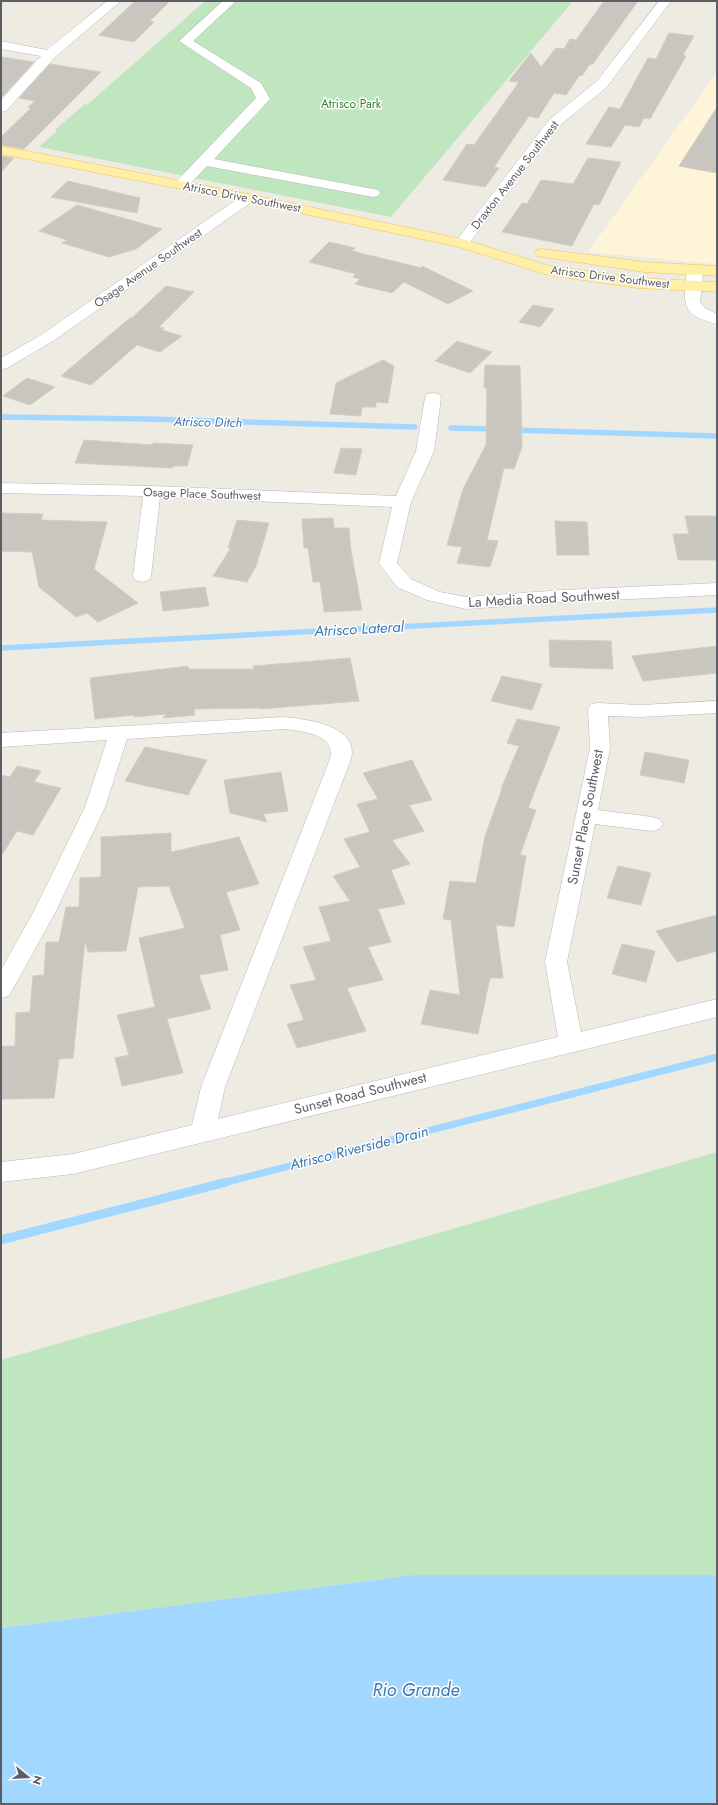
<svg xmlns="http://www.w3.org/2000/svg" width="718" height="1805" font-family="Jost,sans-serif">
<style>
.commercial{fill:#fef4d8}
.green{fill:#c0e6bf}
.water{fill:#a2d8ff}
.lines{fill:none;stroke-linecap:round;stroke-linejoin:round}
.stream-far2{stroke:#a2d8ff;stroke-width:5.5}
.stream-far1{stroke:#a2d8ff;stroke-width:7}
.stream{stroke:#a2d8ff;stroke-width:9}
.building{fill:#c9c6c0;stroke:#d3cdc1}
.minor-casing{stroke:#b5b9bd;stroke-width:1}
.major-casing{stroke:#f2c458;stroke-width:1}
.minor{fill:#fff;fill-rule:evenodd}
.major{fill:#ffefa7;fill-rule:evenodd}
.labels{text-anchor:middle;dominant-baseline:central;stroke-width:3;stroke-linejoin:round;paint-order:stroke}
.far-park-label{font-size:12px;fill:#338235;stroke:#fff}
.far-street-label{font-size:12px;fill:#5b5f64;stroke:#fff}
.far-water-label{font-size:13px;font-style:italic;fill:#3e78b2;stroke:#fff}
.street-label{font-size:14px;fill:#5b5f64;stroke:#fff}
.water-label{font-size:15px;font-style:italic;fill:#3e78b2;stroke:#fff}
.near-water-label{font-size:18px;font-style:italic;fill:#3e78b2;stroke:#fff}
</style>
<rect width="100%" height="100%" fill="#eeebe3"/>
<path class="commercial" d="M717,72v192l-129,-12z"/>
<path class="green" d="M205,1h368l-182,216 -352,-70 18,-16 -2,-1 30,-26 2,1z
M717,1152v423h-304l-412,53v-268z"/>
<path class="water" d="M413,1575h304v229h-716v-176z"/>
<g class="lines">
<path class="stream-far2" d="M1,417l147,2 267,8
M451,428l44,1
M513,430l204,6
M1,648l716,-38"/>
<path class="stream-far1" d="M223,1183l494,-126"/>
<path class="stream" d="M1,1240l226,-58"/>
</g>
<path class="building" d="M135,1h35l-20,20 4,1 -20,20 -35,-7z
M604,1h34l-46,64 -2,-1 -8,12 -2,-1 -14,20 -12,-2 -16,25 -9,-2 -35,51 5,1 -14,19 -42,-7 24,-36 7,1 45,-63 -10,-1 22,-28 10,14 15,-19 8,1 6,-10 6,1z
M669,33l25,3 -11,19 3,1 -36,63 -6,-1 -5,9 -14,-2 -14,22 -25,-3 23,-37 11,2 28,-51 8,1z
M1,57l33,5 -31,34h-2z
M50,64l51,8 -77,77 -23,-4v-8l30,-29 -3,-1 7,-6 -16,-3z
M717,107v66l-38,-7z
M1,156l13,2 -13,14z
M588,158l33,4 -22,43 -5,-1 -22,42 -70,-14 20,-29 5,1 14,-24 32,4z
M68,181l72,17 -3,15 -86,-16z
M77,205l85,24 -26,20 -27,8 -47,-14 5,-3 -28,-9z
M329,242l26,6 -3,3 69,17 1,-2 51,25 -25,13 -44,-22 -12,11 -37,-9 5,-5 -7,-2 3,-3 -47,-12z
M166,286l28,6 -35,35 5,1 -2,2 20,6 -22,16 -23,-7 -46,40 -30,-9 69,-58h2z
M533,305l21,4 -14,18 -21,-5z
M457,341l35,11 -22,21 -35,-12z
M383,360l11,6 -6,37 -12,-1v5h-14l-1,9 -31,-2 6,-31z
M485,365l35,1 1,30 1,51 -8,22 -10,-1 -17,72 11,1 -8,26 -33,-4 5,-16 -15,-2 16,-56 23,-44 1,-57h-3z
M27,378l28,9 -25,18 -27,-9z
M84,440l69,5v-2l40,2 -6,21h-14l-1,2 -97,-5z
M341,448l21,1 -6,26 -22,-2z
M1,513l42,1 -2,6 66,2 -13,47 44,34 -40,19 -11,-9 -11,4 -37,-30 -7,-35 -31,-1z
M685,516h32v44h-39l-5,-26h16z
M333,518l1,10h15l2,23 11,59 -38,2 -4,-30h-7l-5,-34h-4l-2,-29z
M237,520l32,3 -13,43 -9,16 -34,-6 18,-28h-3z
M555,521l32,1 2,33h-32z
M205,587l4,19 -46,5 -3,-19z
M549,640l62,1 2,28 -63,-2z
M717,646v27l-74,8 -11,-25z
M350,658l9,43 -99,8v-1l-66,1 1,6 -32,3 3,-4 -31,3 -1,-2 -39,4 -5,-41 98,-12 1,3h65l-1,-3z
M502,676l40,8 -10,26 -41,-9z
M517,719l43,8 -32,81 8,2 -16,45 6,1 -12,71 -18,-2 7,53h-13l-12,56 -57,-10 9,-34 30,5 -9,-75 -8,-1 7,-38 26,2 9,-47 17,-47h-1l18,-43 -12,-3z
M145,747l62,13 -19,35 -63,-14z
M645,752l44,8 -5,23 -44,-8z
M412,760l20,40 -23,5 15,26 -32,9 18,24 -19,6 14,34 -27,5 13,33 -23,5 15,33 -36,8 19,43 -69,17 -10,-24 17,-4 -14,-35 26,-5 -13,-33 28,-6 -12,-34 31,-6 -17,-25 27,-9 -16,-28 26,-7 -13,-28 21,-5 -15,-26z
M17,766l24,5 -7,11 27,6 -28,47 -16,-4 -16,25v-81l9,2z
M281,772l7,39 -25,3 4,8 -37,-9 -6,-33z
M171,833v19l68,-15 20,47 -33,8 14,38 -20,5 8,35 -29,5 12,34 -44,10 16,54 -61,13 -7,-28 14,-3 -12,-40 38,-8 -16,-69 46,-10 -16,-42 -31,1 -12,64 -38,1 -3,-11 -12,117 -14,1 -5,39 -53,1v-53h14l1,-33 14,-1 3,-36 11,-1 2,-33h13l7,-35h13l1,-29 21,-1v-40z
M618,866l33,7 -10,32 -34,-7z
M717,915v36l-40,11 -21,-31z
M622,944l33,7 -9,31 -34,-8z"/>
<g class="lines">
<g class="minor-casing">
<path id="minor" d="M107,1h14l-66,56 -49,54 -5,1v-12l40,-44 -40,-7v-8l46,9z
M223,1h13l-43,40 68,42 9,16 -56,60 159,30 5,1 2,3 -2,3 -5,1 -166,-31 -21,22h-10l-2,-3 2,-3 80,-84 -5,-10 -72,-47z
M659,1h12l-64,86 -48,39 -92,120 -5,1 -5,-1 -2,-3 2,-3 92,-120 48,-39z
M248,194l5,1 2,3 -2,3 -200,140 -46,27 -6,2v-12l40,-23 202,-140z
M695,266l5,2 3,3 -3,31 5,6 12,6v10c-36,-9 -34,-20 -30,-53l3,-3z
M433,393l6,1 2,4 -7,53 -23,51 -14,61 14,16 29,13 26,5 98,-7 153,-7v12l-153,7 -98,7 -39,-9 -30,-13 -18,-24 13,-56 -232,-10 -9,79 -2,4 -7,2 -7,-2 -2,-4 10,-80 -142,-3v-10l151,3 244,10 20,-45 9,-53 2,-4z
M717,701v12l-76,4 -33,-1 2,32 -12,62 54,7 7,2 4,5 -4,5 -7,2 -57,-7 -28,138 14,70 136,-33v18l-644,157 -72,8v-20l72,-8 119,-29 9,-38 129,-328c7,-25 -29,-28 -46,-30l-157,10 -22,68 -49,104 -47,85 -8,2v-28l33,-59 51,-104 22,-67 -106,7v-14l283,-16c22,2 76,9 67,42l-126,328 -7,32 340,-82 -13,-75 45,-214 -2,-39 3,-5 7,-1 43,2z"/>
</g>
<g class="major-casing">
<path id="major" d="M1,146l247,48 214,45 88,27 87,12 80,4v10l-80,-4 -89,-13 -89,-28 -211,-45 -247,-48z
M542,249l102,13 73,4v10l-73,-4 -107,-16 -2,-3 2,-3z"/>
</g>
<use href="#minor" class="minor"/>
<use href="#major" class="major"/>
</g>
<g class="labels">
<g class="far-park-label">
<text x="351" y="104">Atrisco Park</text>
</g>
<g class="far-street-label">
<text transform="translate(515 175) rotate(-52)">Draxton Avenue Southwest</text>
<text transform="translate(242 197) rotate(11)">Atrisco Drive Southwest</text>
<text transform="translate(148 268) rotate(-35)">Osage Avenue Southwest</text>
<text transform="translate(610 277) rotate(7)">Atrisco Drive Southwest</text>
<text transform="translate(202 494) rotate(2)">Osage Place Southwest</text>
</g>
<g class="far-water-label">
<text transform="translate(208 422) rotate(1)">Atrisco Ditch</text>
</g>
<g class="street-label">
<text transform="translate(544 598) rotate(-3)">La Media Road Southwest</text>
<text transform="translate(585 817) rotate(-79)">Sunset Place Southwest</text>
<text transform="translate(360 1093) rotate(-14)">Sunset Road Southwest</text>
</g>
<g class="water-label">
<text transform="translate(359 629) rotate(-3)">Atrisco Lateral</text>
<text transform="translate(359 1148) rotate(-14)">Atrisco Riverside Drain</text>
</g>
<g class="near-water-label">
<text x="416" y="1690">Rio Grande</text>
</g>
</g>
<rect width="718" height="1805" fill="none" stroke="#5b5f64" stroke-width="4"/>
<g transform="translate(28 1777) rotate(108)" stroke="#ffffff" stroke-width="3" paint-order="stroke">
<path d="M0-3L7 15L0 10L-7 15Z" fill="#5b5f64"/>
<text y="-6" font-size="11" font-weight="bold" text-anchor="middle" fill="#5b5f64">N</text>
</g>
</svg>
